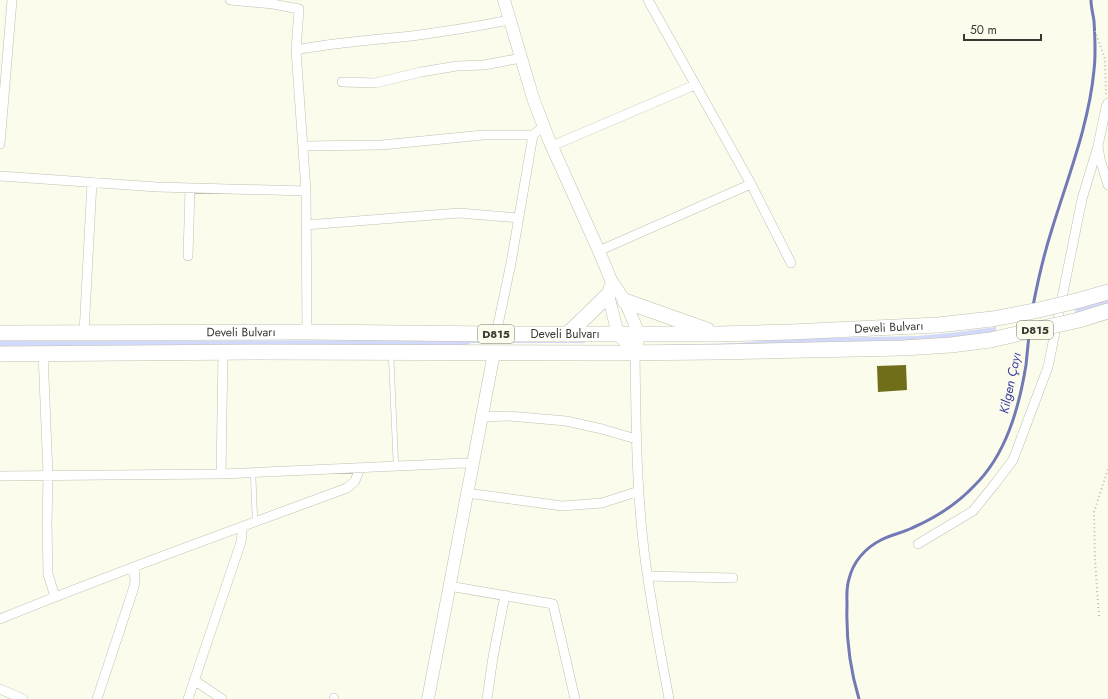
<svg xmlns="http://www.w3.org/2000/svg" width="1108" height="699" font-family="Jost,sans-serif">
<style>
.green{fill:#d3d9fa}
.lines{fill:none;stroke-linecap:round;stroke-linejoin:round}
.stream{stroke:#727ab6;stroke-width:3}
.building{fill:#706e18}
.service-casing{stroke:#c0c0b2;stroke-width:5.5}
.minor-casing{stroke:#c0c0b2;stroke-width:10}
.tertiary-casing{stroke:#c0c0b2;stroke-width:13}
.trunk-casing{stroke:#c0c0b2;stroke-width:16}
.path{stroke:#bdbdb1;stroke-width:2;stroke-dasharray:1 3;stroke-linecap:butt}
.service{stroke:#fff;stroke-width:4.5}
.minor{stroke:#fff;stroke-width:9}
.tertiary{stroke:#fff;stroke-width:12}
.trunk{stroke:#fff;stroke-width:15}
.trunk-bridge-casing{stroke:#c0c0b2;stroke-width:16;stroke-linecap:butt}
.trunk-bridge{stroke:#fff;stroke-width:15}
.labels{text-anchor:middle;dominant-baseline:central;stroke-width:4;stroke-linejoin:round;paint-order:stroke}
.shield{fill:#fcfced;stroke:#73736a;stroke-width:1}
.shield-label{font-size:11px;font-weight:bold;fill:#383832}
.street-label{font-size:12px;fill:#383832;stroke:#fcfced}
.water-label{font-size:13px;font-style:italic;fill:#3c3da2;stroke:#fcfced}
</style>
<rect width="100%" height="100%" fill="#fcfced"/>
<path class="green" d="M1108,299v7l-32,9 -1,-6z
M996,327v5l-64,8 -277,7v-2l84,-2 45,-4 133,-3 33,-3z
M424,340l161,1v2h-114l-7,3 -464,1v-6z"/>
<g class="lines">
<path class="stream" d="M1033,306c5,-26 11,-52 19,-77 16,-52 37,-105 42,-159 2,-16 1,-33 0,-49 -1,-7 -3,-14 -3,-21
M859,699c-9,-30 -13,-62 -12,-93 0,-9 -1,-18 2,-27 4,-17 16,-31 32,-39 9,-5 21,-7 31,-12 23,-10 44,-23 62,-42 32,-31 45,-78 52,-121 1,-10 2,-20 3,-30"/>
</g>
<path class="building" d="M906,365l1,25 -29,2 -1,-26z"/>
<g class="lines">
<g class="service-casing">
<path id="service" d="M391,354l5,112
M253,472l2,50"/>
</g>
<g class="minor-casing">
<path id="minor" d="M230,0l43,4 26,5 -3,41 10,141 1,141
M648,0l103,184 40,79
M296,50c41,-8 82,-10 123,-15 30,-4 61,-9 91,-15
M342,82l33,1 46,-11 36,-6 27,-1 37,-7
M1108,103l-2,4 -8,39 2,13 8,26
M0,144l12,-144
M303,146l79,-1 101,-10h50l11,-9
M552,146l143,-61
M0,176l157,11 149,4
M306,225l153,-12 60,5
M598,249h5l148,-65
M188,256l2,-68
M84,333l8,-151
M496,334l15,-71 22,-128
M43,353l5,122 -1,49 1,50 7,23
M635,353c1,66 1,131 9,197 6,50 16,99 25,149
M481,417l28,-1 57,5 36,8 34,10
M221,474l2,-122
M0,476l221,-2 243,-11 8,1
M467,493l95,13 40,-3 37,-12
M918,544l55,-33 21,-26 19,-25 35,-93 34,-168 16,-53
M648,576l85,2
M449,586l104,18 22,95
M0,619c115,-47 231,-88 347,-131l8,-7 5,-13
M194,680l28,19
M0,689l23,10
M97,699l36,-109 2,-8 -1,-15
M188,699l53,-157 1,-8 -1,-7
M334,699v-1
M487,699l6,-42 12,-62"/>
</g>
<g class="tertiary-casing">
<path id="tertiary" d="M504,0l29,98 16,42 49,109 13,31 14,21 14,33 -4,19
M610,287l-2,8 10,39 17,19
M428,699l66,-346"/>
</g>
<g class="trunk-casing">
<g id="trunk">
<path d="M1080,300l28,-8"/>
<path d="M625,301l82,29"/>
<path d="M1079,320l29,-9"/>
<path id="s1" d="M0,333l307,-1 189,2h223l72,-2 147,-7 54,-6"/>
<path d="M568,334l40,-39"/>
<path d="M0,354l256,-2 361,1 100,-1 186,-4 48,-3 39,-5"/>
</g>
</g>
<path class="path" d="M1095,31l10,28 1,35
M1099,616l-4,-55 -1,-49 14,-43"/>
<use href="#service" class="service"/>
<use href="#minor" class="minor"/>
<use href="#tertiary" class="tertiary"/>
<use href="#trunk" class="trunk"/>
<g class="trunk-bridge-casing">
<path id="trunk-bridge" d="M992,319l47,-9 41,-10
M990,340l89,-20"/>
</g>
<use href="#trunk-bridge" class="trunk-bridge"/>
</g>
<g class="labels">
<g class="shield">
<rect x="1017" y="321" width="36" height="18" rx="3"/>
<rect x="478" y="325" width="36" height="18" rx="3"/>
</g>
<g class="shield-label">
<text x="1035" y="330">D815</text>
<text x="496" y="334">D815</text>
</g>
<g class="street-label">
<text stroke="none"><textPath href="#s1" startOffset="889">Develi Bulvarı</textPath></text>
<text stroke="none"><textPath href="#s1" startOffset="241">Develi Bulvarı</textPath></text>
<text stroke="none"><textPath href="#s1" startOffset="565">Develi Bulvarı</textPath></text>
</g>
<g class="water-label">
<text transform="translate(1010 383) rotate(-78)">Kilgen Çayı</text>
</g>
</g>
<path d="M964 34v6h77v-6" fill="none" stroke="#383832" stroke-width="2"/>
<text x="970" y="34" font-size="12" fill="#383832" stroke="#fcfced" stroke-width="3" paint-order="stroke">50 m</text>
</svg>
